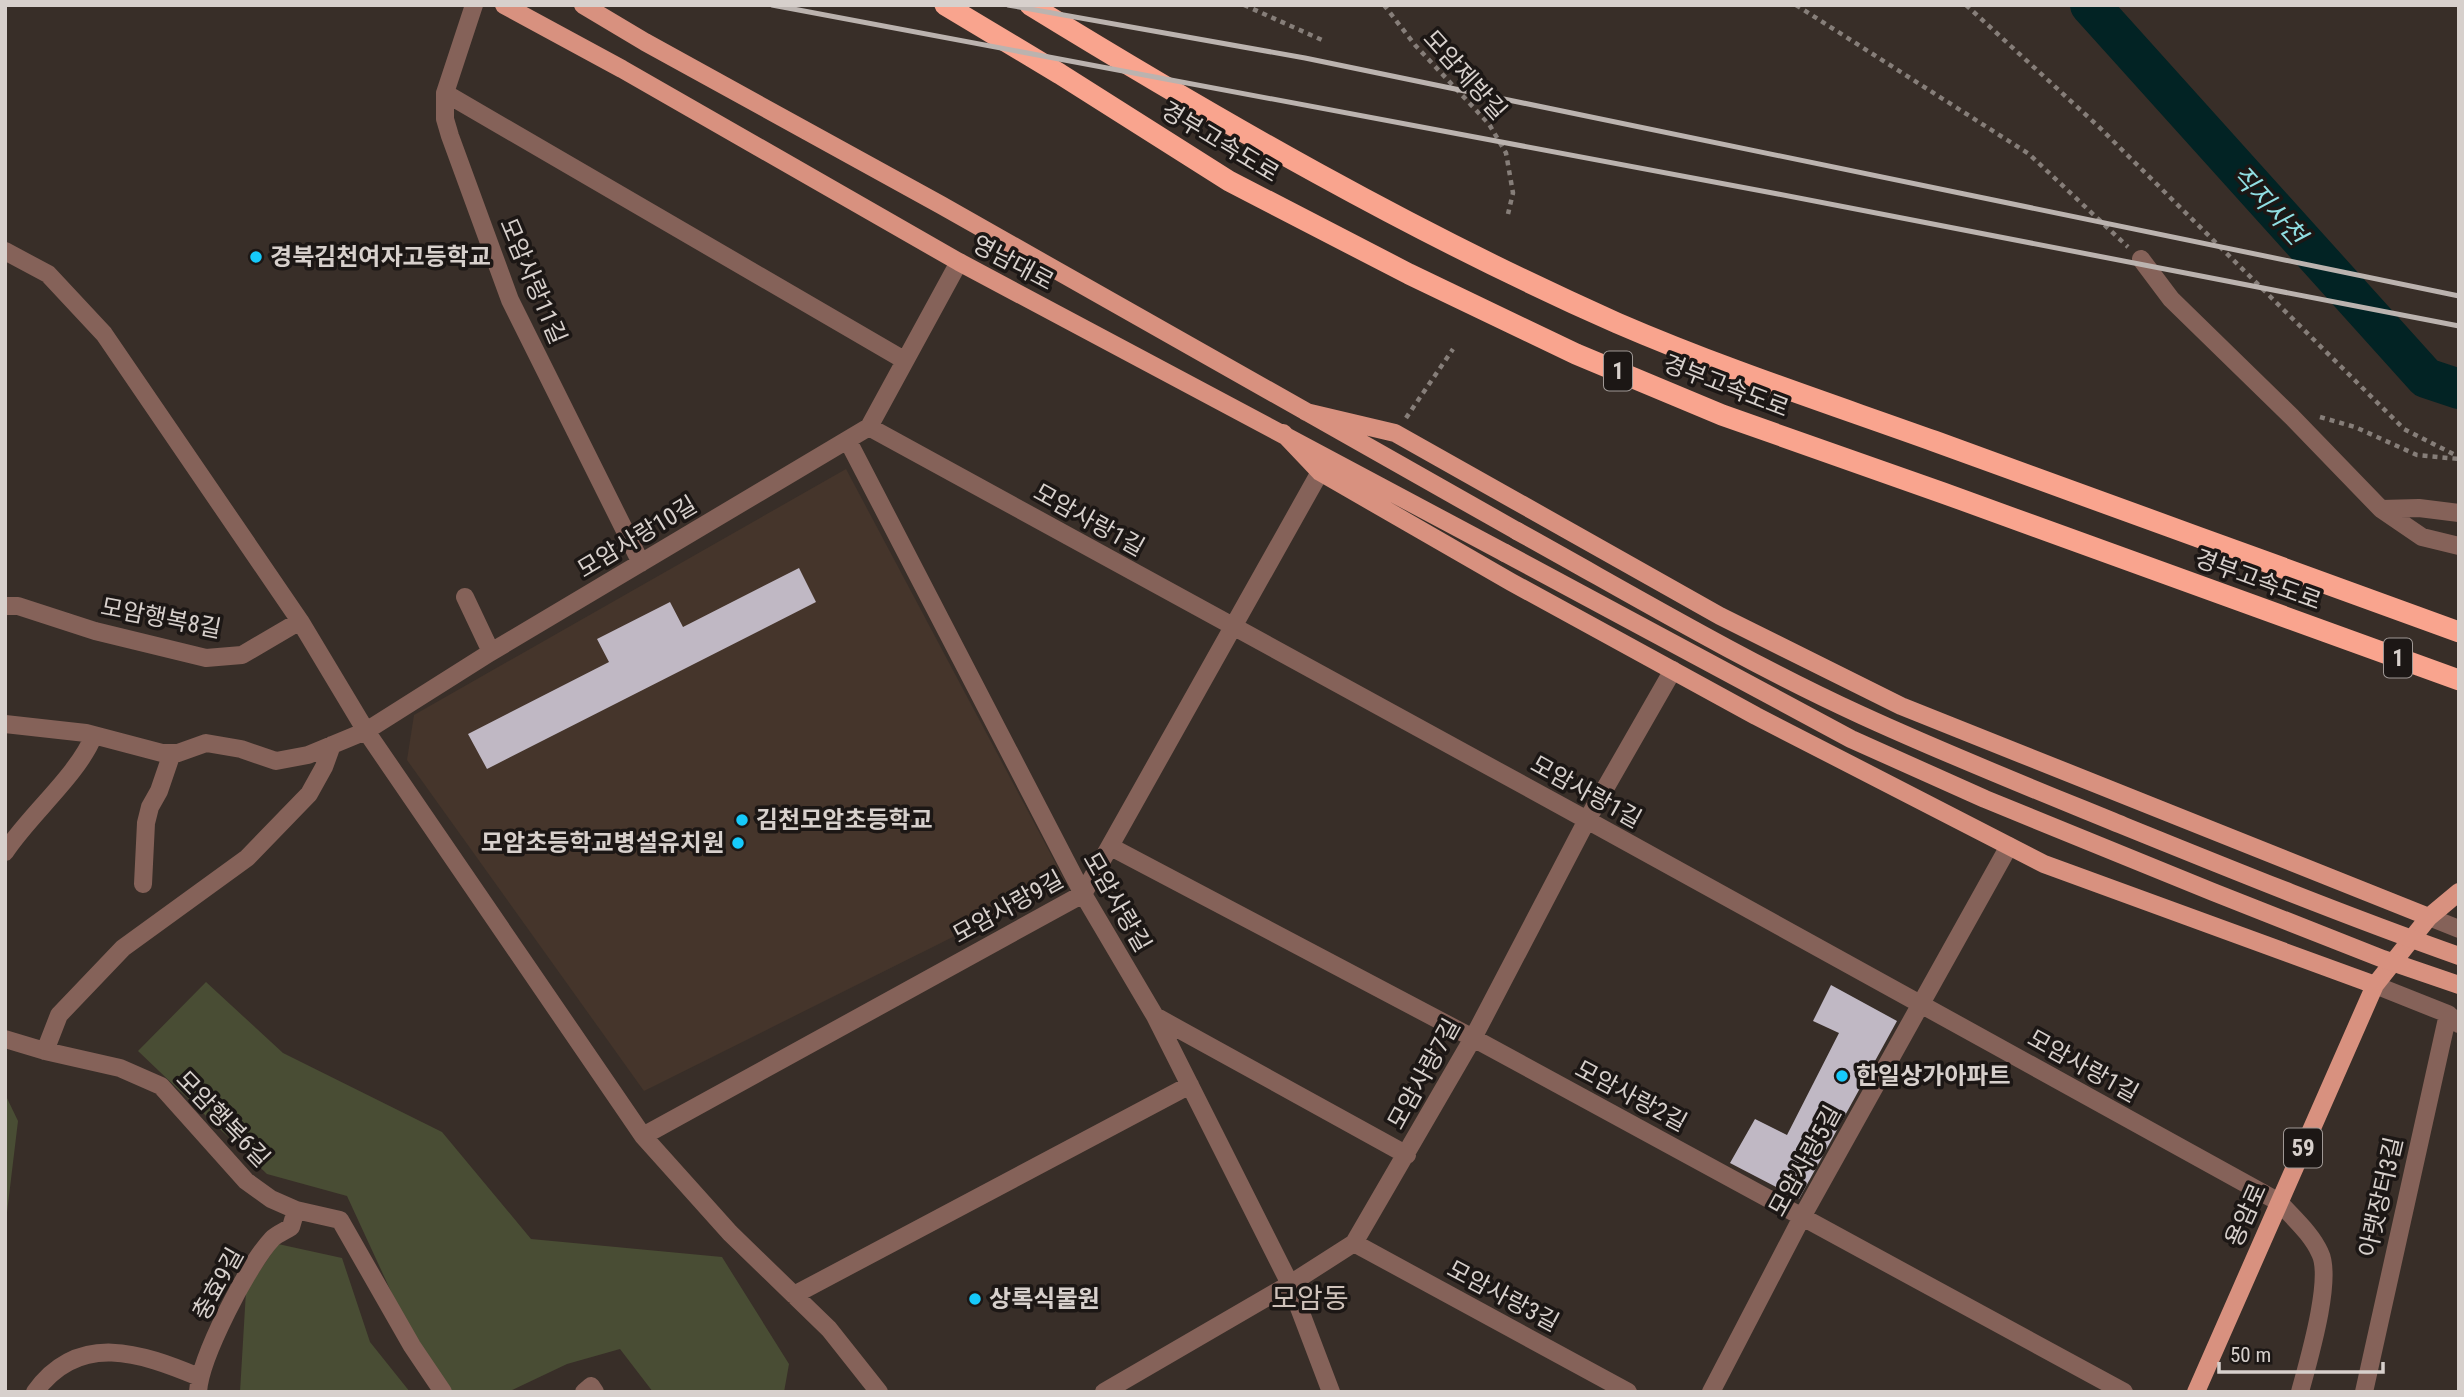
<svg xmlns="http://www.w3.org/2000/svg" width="2464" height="1397" font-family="'Roboto Condensed','Noto Sans KR',sans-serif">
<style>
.built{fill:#45352b}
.green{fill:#494d34}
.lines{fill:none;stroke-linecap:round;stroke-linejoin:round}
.river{stroke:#022324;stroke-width:40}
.building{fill:#c0b8c4}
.path{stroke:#867e79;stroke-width:4.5;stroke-dasharray:5 5;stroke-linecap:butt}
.minor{stroke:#856259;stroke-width:18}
.major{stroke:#d8917f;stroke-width:18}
.highway{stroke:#f9a48e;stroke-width:21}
.rail{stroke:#bbb3af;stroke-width:5}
.major-bridge{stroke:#d8917f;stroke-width:18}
.poi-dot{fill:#16cafb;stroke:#1c1715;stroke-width:2.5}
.labels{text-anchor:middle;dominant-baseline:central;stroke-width:7;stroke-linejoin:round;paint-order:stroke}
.shield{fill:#1c1715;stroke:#9f9895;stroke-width:2}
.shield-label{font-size:23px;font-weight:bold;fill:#d7d0cc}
.street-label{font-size:24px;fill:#d7d0cc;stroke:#1c1715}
.poi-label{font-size:24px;font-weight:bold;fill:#d7d0cc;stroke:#1c1715;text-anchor:start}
.water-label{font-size:26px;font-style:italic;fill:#90dee2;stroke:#1c1715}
.quarter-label{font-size:28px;fill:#cfc2ba;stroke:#1c1715}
</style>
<rect width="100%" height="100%" fill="#382e28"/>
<path class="built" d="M846,469l219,412 -421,210 -237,-331 7,-45z"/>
<path class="green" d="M206,982l77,71 159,79 89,107 191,18 67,107 -5,28h-131l-33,-43 -53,15 -59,28h-59l-48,-79 -54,-117 -80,-22 -129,-123z
M5,1094l13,27 -13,108z
M278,1244l64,14 28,84 40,50h-170l6,-101z"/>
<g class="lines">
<path class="river" d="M2090,5l336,373 33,11"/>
</g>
<path class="building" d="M799,568l17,34 -329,167 -19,-35 141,-72 -12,-23 73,-37 13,25z
M1831,985l66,36 -98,178 -69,-36 25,-44 32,16 52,-102 -26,-12z"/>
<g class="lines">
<path class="path" d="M1244,5l78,35
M1384,5l31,40 74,79 17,29 7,40 -5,21
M1796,5l233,149 99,93
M1966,5l132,121 306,303 55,28
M2320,417l35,10 62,28 42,4
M1406,418l47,-69"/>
<path class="minor" d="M474,5l-29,88v26l5,17 60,164 131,263
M445,93l459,267
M5,251l43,23 56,60 196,287 66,110 277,405 87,97 99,96 50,63
M2141,259l30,40 121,118 89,92 41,28 37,9
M869,427l718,393 692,382c14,16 32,31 41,51 13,26 -12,109 -20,139
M848,441l235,453 72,122 135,268 41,108
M2381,509l38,-1 40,5
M465,597l26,55
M5,606h13l77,25 111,27 36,-3 58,-34
M5,724l81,9 76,20h16l28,-10 35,6 35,12 32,-6 58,-24 125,-79 378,-225 90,-165
M332,745l-8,22 -15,27 -62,64 -124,90 -64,67 -14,36 75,17 41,18 85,95 25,18 25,11 44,10 72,126 31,46
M1111,847l362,191 651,354
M5,852c25,-38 73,-77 89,-117
M143,884l3,-61 4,-16 9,-16 13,-38
M2429,917l30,12
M2375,985l73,29 11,10
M1155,1016l252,139
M5,1039l40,12
M643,1136l440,-242 237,-422
M1354,1243l274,149
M794,1295l396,-210
M35,1392c44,-61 106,-39 164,-15
M198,1392c2,-35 50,-127 74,-153 5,-5 13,-8 19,-12l5,-17
M584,1392l7,-6 4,6
M1104,1392l186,-108 64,-41 119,-205 114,-218 86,-150
M1711,1392l91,-175 207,-371
M2364,1392l84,-378"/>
<path class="major" d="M504,5l118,64 337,193 546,291
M583,5l62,37 296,163 576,326
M1306,412l89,21 325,183 181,90 528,211
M1283,433l37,39 191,110 245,134 288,148 331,121
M2196,1392l179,-407 54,-68 30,-25"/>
<path class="highway" d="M945,5l115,69 169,107 180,93 167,80 146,61 221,78 516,187
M1030,5c189,116 384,228 587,318 104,45 211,80 317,118 175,64 350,127 525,191"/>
<path class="rail" d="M772,5l1006,189 681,132
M1008,5l297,53 1154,238"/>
<path class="major-bridge" d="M1517,531c114,63 226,130 344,184 87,40 175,75 263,111 111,45 222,90 335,130
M1505,553l346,186 134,60 228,93 170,67 76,26"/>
</g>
<g class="poi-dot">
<circle cx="256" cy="257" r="7"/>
<circle cx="742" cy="820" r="7"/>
<circle cx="738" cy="843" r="7"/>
<circle cx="1842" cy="1076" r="7"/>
<circle cx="975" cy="1299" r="7"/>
</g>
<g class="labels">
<g class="shield">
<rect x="1604" y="351.5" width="28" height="39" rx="5"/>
<rect x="2384" y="638.5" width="28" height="39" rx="5"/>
<rect x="2284" y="1128.5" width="38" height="39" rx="5"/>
</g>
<g class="shield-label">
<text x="1618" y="371">1</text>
<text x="2398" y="658">1</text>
<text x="2303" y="1148">59</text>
</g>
<g class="street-label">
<text transform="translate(1465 75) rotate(48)">모암제방길</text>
<text transform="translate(1220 142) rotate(31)">경부고속도로</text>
<text transform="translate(1013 263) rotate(28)">영남대로</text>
<text transform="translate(533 281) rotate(67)">모암사랑11길</text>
<text transform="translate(1726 386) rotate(21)">경부고속도로</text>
<text transform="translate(1089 520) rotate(29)">모암사랑1길</text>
<text transform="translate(637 537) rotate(-31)">모암사랑10길</text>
<text transform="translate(2258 580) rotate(20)">경부고속도로</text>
<text transform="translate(161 618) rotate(11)">모암행복8길</text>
<text transform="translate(1586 792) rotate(29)">모암사랑1길</text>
<text transform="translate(1117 902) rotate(60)">모암사랑길</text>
<text transform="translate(1008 907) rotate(-29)">모암사랑9길</text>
<text transform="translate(2083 1066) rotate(29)">모암사랑1길</text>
<text transform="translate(1424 1074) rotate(-61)">모암사랑7길</text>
<text transform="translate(1631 1096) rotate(28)">모암사랑2길</text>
<text transform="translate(223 1119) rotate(46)">모암행복6길</text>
<text transform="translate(1805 1161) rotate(-61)">모암사랑5길</text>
<text transform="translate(2381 1197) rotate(-77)">아랫장터3길</text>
<text transform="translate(2246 1215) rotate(-66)">용암로</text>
<text transform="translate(218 1284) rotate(-61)">충효9길</text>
<text transform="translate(1503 1296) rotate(28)">모암사랑3길</text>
</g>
<g class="poi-label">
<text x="270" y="257">경북김천여자고등학교</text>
<text x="756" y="820">김천모암초등학교</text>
<text x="724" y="843" text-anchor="end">모암초등학교병설유치원</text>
<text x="1856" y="1076">한일상가아파트</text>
<text x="989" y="1299">상록식물원</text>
</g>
<g class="water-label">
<text transform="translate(2269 205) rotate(48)">직지사천</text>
</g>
<g class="quarter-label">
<text x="1310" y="1298">모암동</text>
</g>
</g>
<rect width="2464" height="1397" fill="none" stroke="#d7d0cc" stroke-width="14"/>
<path d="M2219 1362v10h164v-10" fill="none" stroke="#d7d0cc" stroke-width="3.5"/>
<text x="2230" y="1362" font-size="21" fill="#d7d0cc" stroke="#1c1715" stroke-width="5" paint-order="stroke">50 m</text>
</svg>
